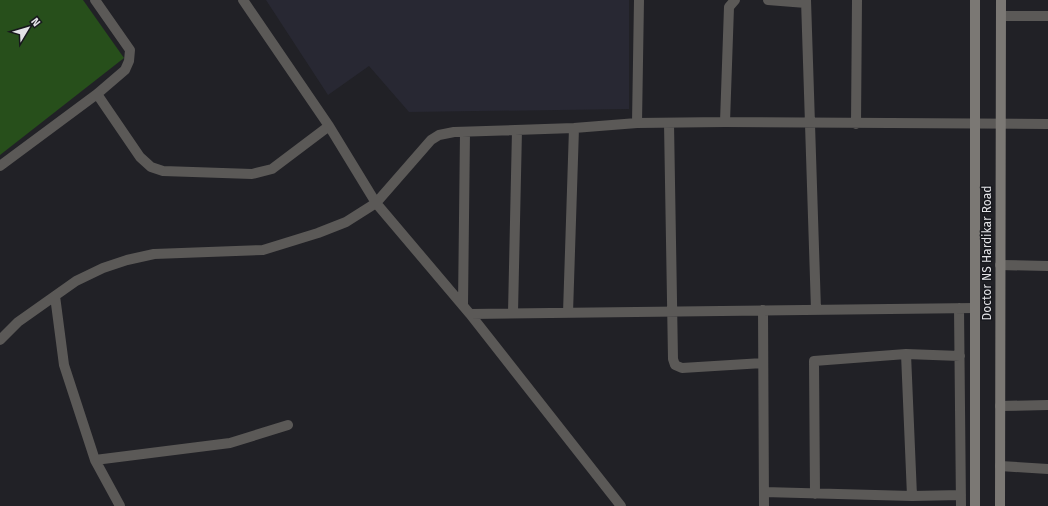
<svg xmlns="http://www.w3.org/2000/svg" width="1048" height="506" font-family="'Fira Sans',sans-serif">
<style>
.built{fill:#282833}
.green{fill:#274f1b}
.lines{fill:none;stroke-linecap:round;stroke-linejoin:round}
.street{stroke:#5b5957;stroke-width:10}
.secondary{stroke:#7b7874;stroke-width:10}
.labels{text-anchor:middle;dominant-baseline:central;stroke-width:3;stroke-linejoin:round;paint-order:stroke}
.street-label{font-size:12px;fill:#e3e3e7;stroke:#17181d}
</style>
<rect width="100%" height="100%" fill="#212126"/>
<path class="built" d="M266,0h363v109l-220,3 -40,-46 -41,29z"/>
<path class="green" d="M0,0h83l41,58 -124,97z"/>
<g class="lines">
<path class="street" d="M243,0l86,126 47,77 94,111 151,192
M768,0l38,3
M806,0l10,310
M1001,16h47
M97,94l43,63 11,10 12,4 89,3 20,-5 57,-43
M725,122l4,-115 6,-7
M637,123l2,-123
M669,123l4,236 2,6 7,3 81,-5
M856,124l1,-124
M0,166l97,-72 28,-24 4,-9 1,-11 -35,-50
M1000,265l48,1
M55,296l9,69 31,95 25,46
M463,305l2,-173
M959,308l2,198
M763,310l1,196
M513,313l4,-183
M568,313l6,-185
M470,314l505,-6
M0,340l18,-18 58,-41 27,-13 24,-8 27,-6 109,-4 55,-17 28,-11 30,-19 55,-63 8,-5 15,-3 120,-4 63,-5 88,-1 323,2
M1000,406l48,-1
M95,460l135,-17 58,-18
M1000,466l48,3
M764,492l148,4 49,-1
M815,494l-1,-133 92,-7
M912,496l-6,-142 54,2"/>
<path class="secondary" d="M975,0v506
M1000,506l1,-506"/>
</g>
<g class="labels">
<g class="street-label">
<text transform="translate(987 253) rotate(-90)">Doctor NS Hardikar Road</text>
</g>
</g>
<g transform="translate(28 28) rotate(52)" stroke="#17181d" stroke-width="3" paint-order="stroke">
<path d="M0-3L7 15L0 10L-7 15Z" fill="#e3e3e7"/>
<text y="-6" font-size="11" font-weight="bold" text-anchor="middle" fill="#e3e3e7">N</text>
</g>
</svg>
